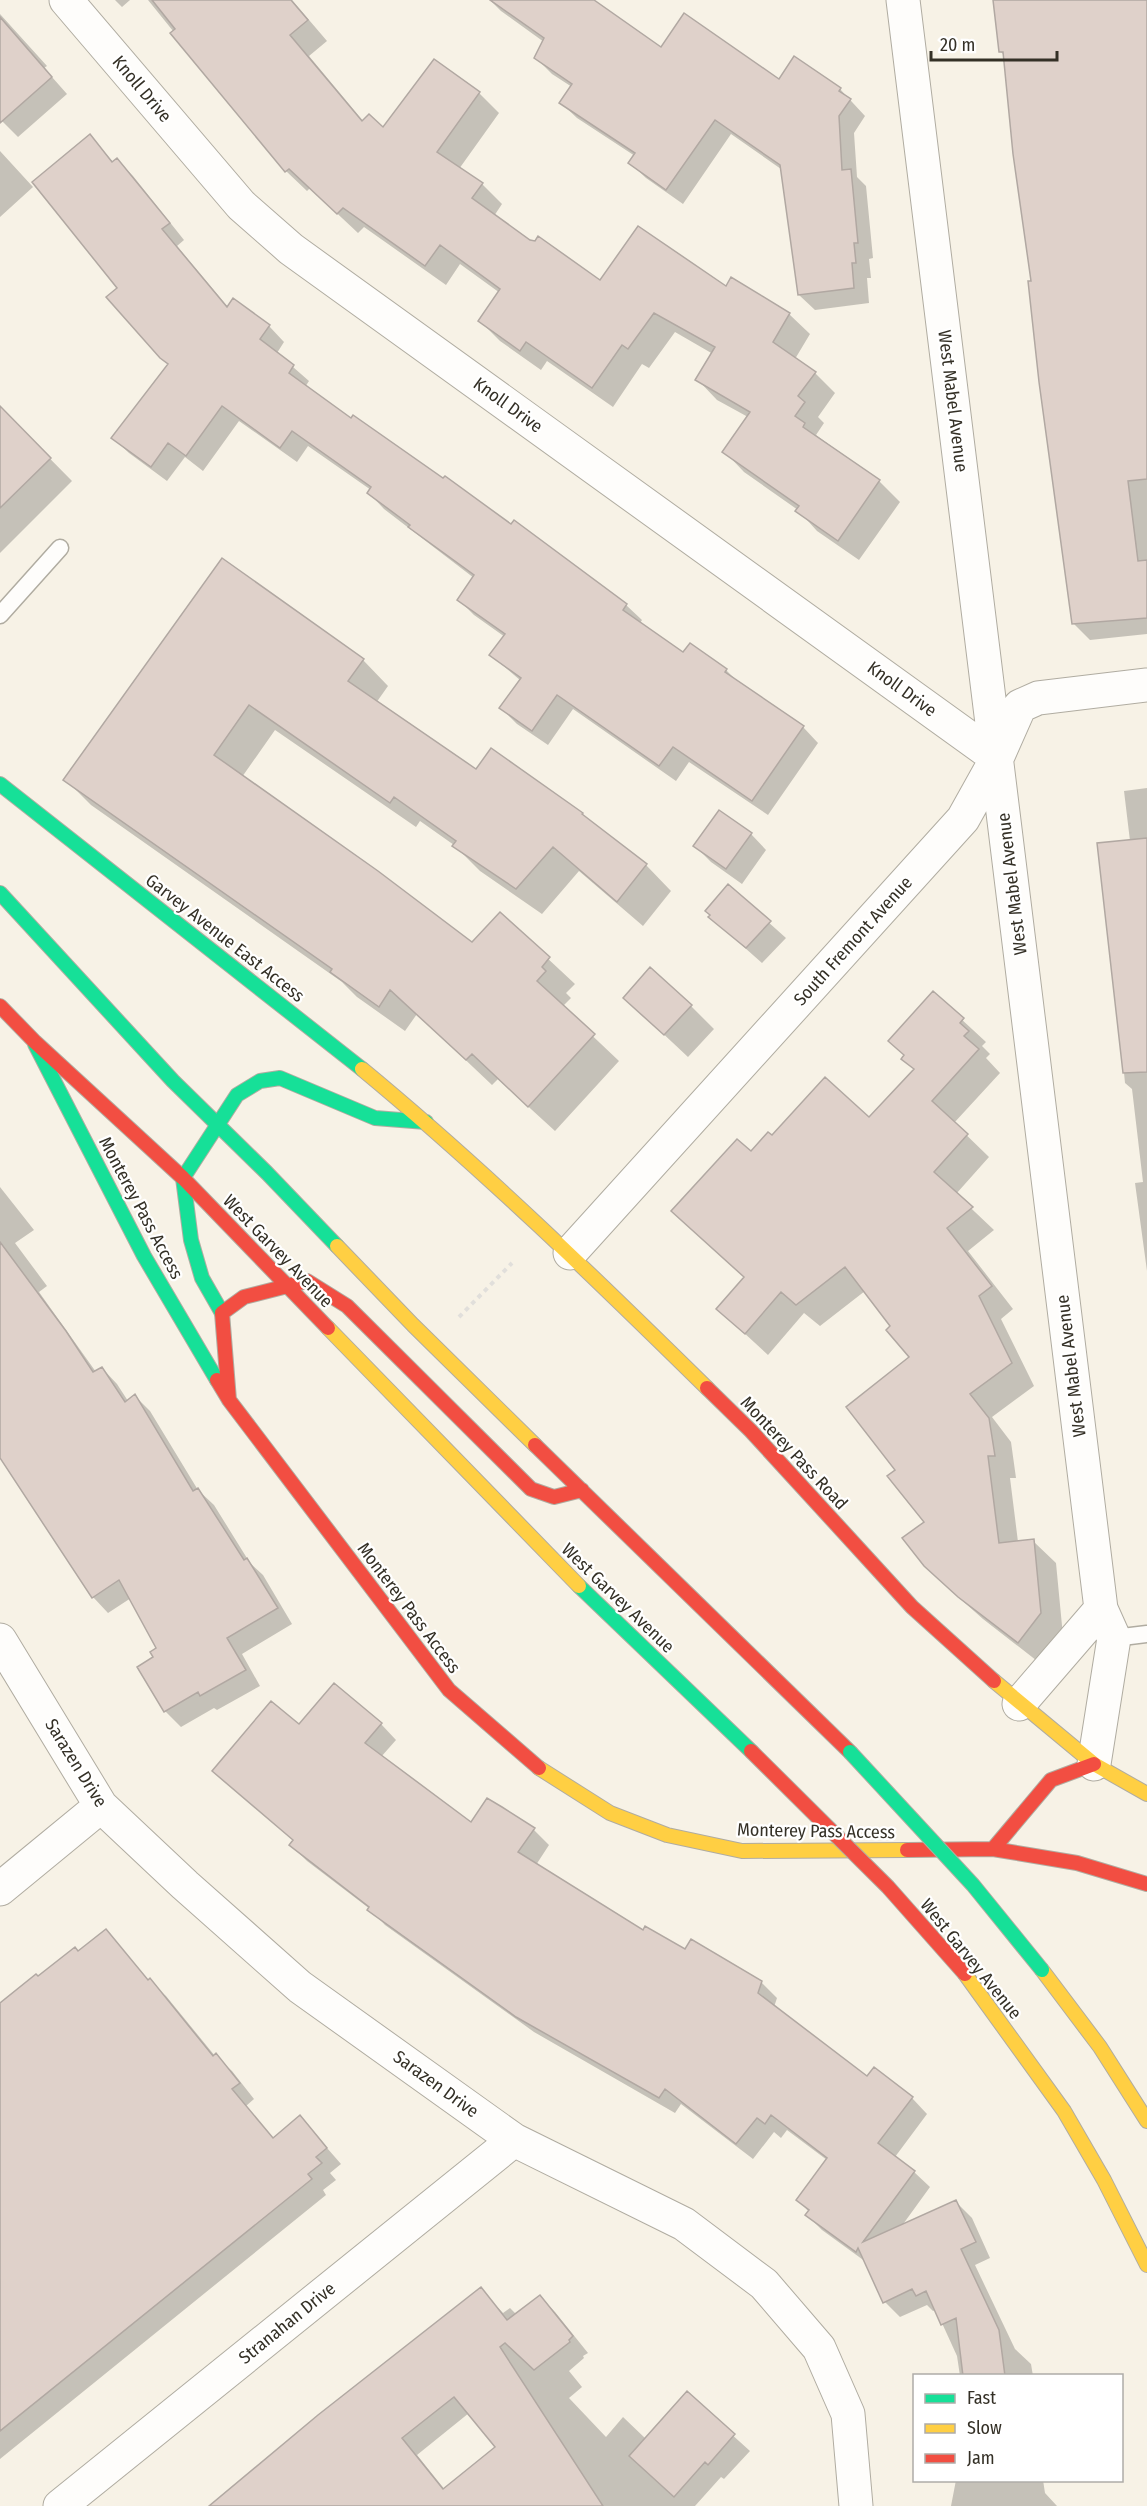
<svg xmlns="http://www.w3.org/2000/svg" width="1147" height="2506" font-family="'Fira Sans Condensed',sans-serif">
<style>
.shadow{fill:#0003}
.building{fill:#dfd1ca;stroke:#b1a8a2;stroke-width:1.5;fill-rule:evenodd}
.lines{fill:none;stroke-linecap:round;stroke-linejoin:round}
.lane-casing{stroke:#b0aca1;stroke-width:19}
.street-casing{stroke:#b0aca1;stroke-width:35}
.fast-casing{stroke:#b0aca1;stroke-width:16}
.slow-casing{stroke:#b0aca1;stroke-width:16}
.jam-casing{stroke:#b0aca1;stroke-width:16}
.path{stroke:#e1dfdb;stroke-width:4;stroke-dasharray:4.5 4.5;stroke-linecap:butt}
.lane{stroke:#fefdfb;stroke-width:16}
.street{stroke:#fefdfb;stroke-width:33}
.fast{stroke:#16e098;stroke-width:14}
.slow{stroke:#ffcf43;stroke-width:14}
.jam{stroke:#f24e42;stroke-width:14}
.fast-bridge-casing{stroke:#b0aca1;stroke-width:16;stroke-linecap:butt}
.jam-bridge-casing{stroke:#b0aca1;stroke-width:16;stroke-linecap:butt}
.fast-bridge{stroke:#16e098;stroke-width:14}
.jam-bridge{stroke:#f24e42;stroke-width:14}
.labels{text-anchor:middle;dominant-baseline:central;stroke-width:4.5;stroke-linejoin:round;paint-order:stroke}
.street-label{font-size:18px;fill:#343026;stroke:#fff}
</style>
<rect width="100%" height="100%" fill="#f7f2e6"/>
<path class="shadow" d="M115,0h15l-8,7z
M148,0h144l35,41 -18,15 55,66 19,7 96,-36 20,20 -40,56 23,15 20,20 -8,12 35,25 71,41 126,7 63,25 21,20 -15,25 20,14 20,20 -17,24 6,6 -8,12 63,46 21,21 -41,58 -42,-29 -19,-21 -54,-38 -20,-21 24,-34 -31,-17 -20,-21 16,-25 -38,-22 -26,36 -7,-4 -29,43 -66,-46 -6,9 -41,-29 -20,-20 20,-28 -40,-29 -14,21 -82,-58 -6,6 -48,-45 -3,3 -21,-20z
M490,0h101l70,49 118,32 61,8 25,27 -11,17 3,44 9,9 7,72 -4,1 2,19h-4l2,25 -54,7 -16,-15 -18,-126 -50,-35 -48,70 -37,-26 -16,-15 5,-7 -58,-38 -16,-15 11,-16 -20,-13 -16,-16 8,-16 -43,-31z
M997,0h150v634l-57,6 -16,-16 -69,-568 -4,-4z
M0,14l47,52 -3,2 23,26 -49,43 -18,-18z
M90,136l24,27 3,-3 16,16 51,64 -7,6 51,61 41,19 15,16 -7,11 32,28 -4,6 46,33 275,185 16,15 -2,3 44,31 6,-9 36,25 15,15 62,42 15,16 -50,72 -79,-53 -13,19 -103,-72 -25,36 -31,-21 -16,-16 20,-27 -30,-26 14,-18 -31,-22 -15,-15 15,-22 -90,-69 -15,-16 2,-3 -63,-44 -11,16 -58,-41 -36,50 -18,-14 -18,24 -38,-28 -16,-15 56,-73 -8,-8 -42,-69z
M0,151l33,36 -33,30z
M0,408l72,73 -72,72z
M223,560l140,100 25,26 -12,17 100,69 170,93 25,26 -28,35 -64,-55 -37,43 -62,-43 -26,-26 -34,-24 -4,6 -141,-97 -33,47 231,167 27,-30 75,70 -9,9 5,5 -9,9 57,54 -64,70 -57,-52 -6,6 -75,-71 -12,17 -48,-34 -15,-15 -251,-177 -26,-26z
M1147,788v483l-12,-88 8,-1 -11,-93 -7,-6 -17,-176 22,-66 -6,-50z
M751,834l15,16 -24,34 -31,-22 -16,-16z
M728,886l58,52 -24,25 -52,-46z
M933,993l53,49 -4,4 8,8 -4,4 14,15 -46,50 35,34 -33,37 38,36 -26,21 45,58 -12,10 33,67 -42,31 19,25 5,36h-6l8,64 15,-1 23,22 7,73 -22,28 -58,-45 -35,-31 -22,-65 -29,-53 15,-112 -20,-32 -27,-35 -45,35 -16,-13 -36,42 -50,-46 27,-31 -49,-45 55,-79 21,-17 97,-18 46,-49 -12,-11z
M625,998l66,8 23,23 -26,28z
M0,1187l34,43 -19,13 32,43 -8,6 57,80 6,-4 15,16 11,17 7,-5 15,15 48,79 16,15 36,58 13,12 29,49 -50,30 18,32 -43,24 -3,-2 -33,19 -15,-15 -27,-45 16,-9 3,-9 -27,-51 -23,15 -15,-16 -93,-141z
M381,1724l15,16 -15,17 90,67 31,-16 32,22 15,15 -13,20 107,67 118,50 16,16 -3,9 93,71 45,20 15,16 -32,43 19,15 16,15 -29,40 55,-25 16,16 18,40 -15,7 40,84 16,15 2,12h-73l-3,-20 -21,-46 -3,1 -6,-6 -27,12 -15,-15 -19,-40 -44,-32 -15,-15 2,-3 -11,-12 29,-40 -40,-30 -6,8 -7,-6 -21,27 -72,-55 -6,9 -141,-81 -149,-107 -15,-16 -63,-48 -16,-16 3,-4 -80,-70 85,-45z
M106,1931l43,50 17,15 49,60 17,15 22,28 -8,7 28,33 26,-22 41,47 -11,9 6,7 -13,10 3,5 -326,264v-454l78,-52z
M480,2289l23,24 7,-5 7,7 23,-18 15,15 33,41 -5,3 1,2 -15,13 13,16 -13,11 37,39 17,-20 23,22 41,-45 63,57 -26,28 -3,-2 -26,29h-226l28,-59 -28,-34 -52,42 41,51h-246z
M956,2480h87l2,13 12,13h-106z"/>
<path class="building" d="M152,0h139l17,20 -18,15 72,86 7,-7 14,13 51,-68 46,33 -43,60 46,31 -11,15 58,42 5,1 3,-5 62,44 38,-54 88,60 5,-9 59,36 -17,29 43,30 -18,24 7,6 -10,14 10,7 -2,4 77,53 -42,61 -43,-30 4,-5 -77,-54 28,-40 -55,-32 20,-33 -61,-34 -26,36 -6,-4 -30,43 -66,-46 -6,9 -42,-30 22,-32 -60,-44 -15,21 -82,-58 -6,6 -48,-45 -4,3 -115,-139 5,-4z
M490,0h104l67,47 23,-34 95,66 15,-23 47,32 -2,3 12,8 -12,17 3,54 9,-1 7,74h-4l2,20h-4l2,25 -56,7 -18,-130 -65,-45 -49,70 -38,-27 7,-10 -76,-50 13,-19 -38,-26 10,-20z
M993,0h154v479l-19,2 10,80 9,-1v58l-75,6 -33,-242 -11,-101h3l-18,-127 -10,-102h-4z
M0,17l52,60 -52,46z
M90,134l22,28 5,-4 53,65 -8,6 65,78 6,-9 37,27 -10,14 34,26 -5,8 62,45 2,-3 90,63 2,-2 66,48 3,-4 113,84 -4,6 60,42 7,-9 37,26 -2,3 79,54 -52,75 -79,-54 -14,19 -102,-71 -25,36 -33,-23 22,-30 -32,-23 16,-21 -48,-34 17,-25 -66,-48 2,-2 -43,-32 4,-6 -79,-56 -12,17 -58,-42 -36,50 -18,-13 -17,24 -40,-29 57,-74 -8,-6 -54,-61 11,-9 -85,-106z
M0,406l51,52 -51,50z
M222,558l142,101 -16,22 128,88 15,-21 92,65 -1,1 65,50 -30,38 -64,-55 -37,42 -64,-43 4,-5 -62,-44 -4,6 -141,-98 -35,50 164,116 94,71 28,-30 50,45 -8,10 4,4 -9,10 58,53 -67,73 -56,-53 -6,6 -76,-70 -11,17 -49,-35 2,-3 -269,-189z
M719,810l33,23 -26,36 -33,-23z
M1147,838v234l-24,1 -26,-230z
M728,884l43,37 -25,27 -38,-31 2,-2 -5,-4z
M650,967l42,38 -28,30 -41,-37z
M933,991l31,27 -4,5 9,8 -5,5 15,13 -47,52 36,33 -34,38 39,35 -26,21 45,58 -13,10 33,67 -42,31 19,24 6,38h-7l11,87 35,-4 7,74 -23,30 -60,-46 -34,-31 -22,-28 22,-16 -37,-46 8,-6 -49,-63 63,-50 -23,-27 4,-4 -45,-59 -49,38 -15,-13 -36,42 -29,-25 28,-32 -73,-66 66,-72 14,12 17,-19 4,3 53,-58 44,40 45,-48 -13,-10 3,-4 -16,-14z
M0,1242l66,89 27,41 9,-5 23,35 10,-8 58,97 5,-3 46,72 3,-2 31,50 -51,30 19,32 -46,26 -2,-4 -34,20 -27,-45 16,-10 -3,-5 6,-4 -37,-68 -27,18 -92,-140z
M334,1683l48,40 -17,20 106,79 16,-24 15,9 33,21 -17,24 125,78 2,-4 40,23 6,-10 71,42 -4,12 109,83 7,-9 39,30 -35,46 37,28 -52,71 93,-42 20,42 -15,7 38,81 6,46h-42l-7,-58 -15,7 -15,-34 -10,5 -4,-7 -29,14 -25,-55 -2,4 -51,-37 4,-5 -13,-10 31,-42 -56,-43 -6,9 -8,-6 -21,26 -71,-55 -6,9 -143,-81 -149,-107 2,-3 -80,-62 4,-5 -81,-69 59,-70 28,23z
M106,1929l42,51 2,-2 63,78 3,-3 24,30 -8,6 41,49 27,-23 27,33 -11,9 6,6 -14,11 4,5 -312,252v-428l36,-29 2,2 37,-29 3,4z
M481,2287l26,33 33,-25 33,41 -4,4 1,2 -36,28 -29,-27 -5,4 103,159h-394l109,-91zM454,2397l41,50 -52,42 -41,-51z
M687,2391l48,43 -27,31 -3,-3 -31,35 -45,-41z"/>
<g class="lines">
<g class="lane-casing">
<path id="lane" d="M0,615l60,-67
M1114,1638l33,-4"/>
</g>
<g class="street-casing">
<path id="street" d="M66,0l175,205 50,44 706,509
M903,0l198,1609 13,29 -20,126
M570,1253l393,-434 34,-61 23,-52 18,-8 109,-13
M0,1640l101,166 84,79 115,102 214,153 170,84 80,60 55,64 29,66 8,92
M1019,1704l82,-95
M0,1889l101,-83
M60,2506l454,-366"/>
</g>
<g class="fast-casing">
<path id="fast" d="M0,784l362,285
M0,893l173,188 94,92 70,73
M35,1044l109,212 73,124
M222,1313l-20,-35 -11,-38 -8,-62 54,-83 23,-14 20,-3 95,40 51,4
M579,1586l172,165"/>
</g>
<g class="slow-casing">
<path id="slow" d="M362,1069c121,100 233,209 345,319
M337,1246l76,79 122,120
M328,1328l251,258
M994,1681l100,83 53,30
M539,1768l71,45 57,22 75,16 165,-1
M1042,1970l58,77 47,74
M965,1974l99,137 40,69 43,85"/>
</g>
<g class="jam-casing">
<path id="jam" d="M0,1006l35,36 148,136 145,150
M217,1380l12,20 220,290 90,78
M707,1388l44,43 161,176 82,74
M229,1400l-7,-87 22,-16 63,-16 40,25 184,183 23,8 28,-7
M535,1445l315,307
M993,1849l58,-69 43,-16
M907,1850l86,-1 84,14 70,21"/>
</g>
<path class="path" d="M459,1317l53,-54"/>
<use href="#lane" class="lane"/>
<use href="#street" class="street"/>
<use href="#fast" class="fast"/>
<use href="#slow" class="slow"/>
<use href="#jam" class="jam"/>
<g class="fast-bridge-casing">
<path id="fast-bridge" d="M850,1752l123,133 69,85"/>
</g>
<g class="jam-bridge-casing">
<path id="jam-bridge" d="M751,1751l137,136 77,87"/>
</g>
<use href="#fast-bridge" class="fast-bridge"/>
<use href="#jam-bridge" class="jam-bridge"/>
</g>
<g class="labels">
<g class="street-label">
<text transform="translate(142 89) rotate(50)">Knoll Drive</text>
<text transform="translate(953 401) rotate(83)">West Mabel Avenue</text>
<text transform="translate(508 405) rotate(36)">Knoll Drive</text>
<text transform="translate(902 689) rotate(36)">Knoll Drive</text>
<text transform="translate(1012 884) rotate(-97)">West Mabel Avenue</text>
<text transform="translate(225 938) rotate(38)">Garvey Avenue East Access</text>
<text transform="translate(853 941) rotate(-48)">South Fremont Avenue</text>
<text transform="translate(141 1208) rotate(62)">Monterey Pass Access</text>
<text transform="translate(278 1251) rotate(46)">West Garvey Avenue</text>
<text transform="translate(1071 1366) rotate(-97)">West Mabel Avenue</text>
<text transform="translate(794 1453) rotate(47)">Monterey Pass Road</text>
<text transform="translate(618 1598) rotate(44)">West Garvey Avenue</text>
<text transform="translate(409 1608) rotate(53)">Monterey Pass Access</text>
<text transform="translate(76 1763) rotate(58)">Sarazen Drive</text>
<text transform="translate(816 1831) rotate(1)">Monterey Pass Access</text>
<text transform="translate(971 1959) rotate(51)">West Garvey Avenue</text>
<text transform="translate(436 2084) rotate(36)">Sarazen Drive</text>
<text transform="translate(287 2323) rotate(-39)">Stranahan Drive</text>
</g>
</g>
<rect x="913" y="2374" width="210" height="108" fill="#ffffff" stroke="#aeaca8" stroke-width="1.5"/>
<rect x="925" y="2394" width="30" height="9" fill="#16e098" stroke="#aeaca8" stroke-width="1.5"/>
<text x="967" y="2404" font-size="18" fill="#343026">Fast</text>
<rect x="925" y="2424" width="30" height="9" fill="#ffcf43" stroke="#aeaca8" stroke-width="1.5"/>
<text x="967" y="2434" font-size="18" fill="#343026">Slow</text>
<rect x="925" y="2454" width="30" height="9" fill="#f24e42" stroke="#aeaca8" stroke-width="1.5"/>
<text x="967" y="2464" font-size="18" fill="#343026">Jam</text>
<path d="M931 51v9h126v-9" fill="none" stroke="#343026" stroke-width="3"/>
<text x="940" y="51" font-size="18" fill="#343026" stroke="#ffffff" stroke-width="4.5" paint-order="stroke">20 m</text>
</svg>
